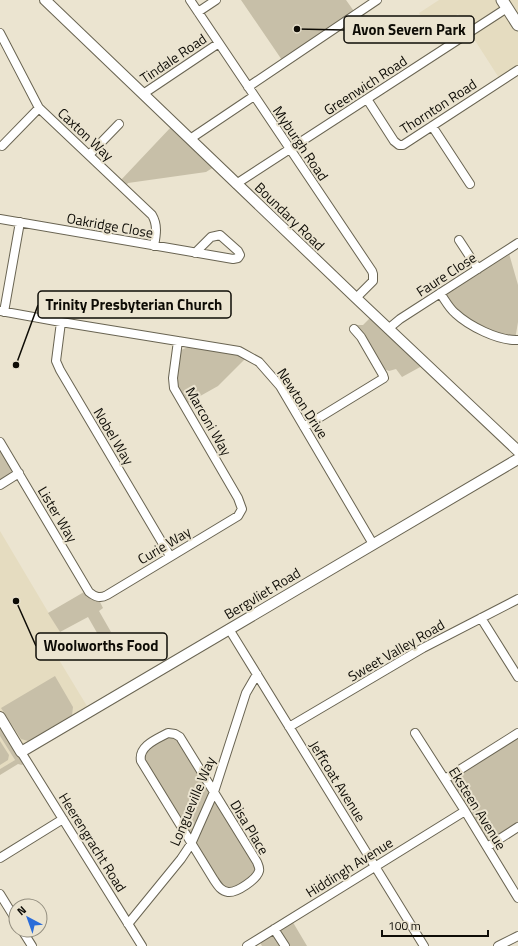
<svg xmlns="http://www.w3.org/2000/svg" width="518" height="946" font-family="'Titillium Web',sans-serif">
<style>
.built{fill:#e5dcc0}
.green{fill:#c7bfa8}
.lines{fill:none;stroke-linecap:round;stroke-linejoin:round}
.minor-casing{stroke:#696452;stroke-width:10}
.tertiary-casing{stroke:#696452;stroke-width:12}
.secondary-casing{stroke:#696452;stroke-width:13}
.minor{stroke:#fff;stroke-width:8}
.tertiary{stroke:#fff;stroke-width:10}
.secondary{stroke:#fff;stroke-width:11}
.labels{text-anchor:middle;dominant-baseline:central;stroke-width:4;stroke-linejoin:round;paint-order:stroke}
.street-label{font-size:14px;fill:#0e0c06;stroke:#ebe4d0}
.leader{fill:none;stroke:#0e0c06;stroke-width:1.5}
.callout-dot{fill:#0e0c06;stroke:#ebe4d0;stroke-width:1.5}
.callout{fill:#ebe4d0;stroke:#0e0c06;stroke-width:1.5}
.callout-label{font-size:15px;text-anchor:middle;font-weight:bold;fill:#0e0c06}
</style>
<rect width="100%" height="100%" fill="#ebe4d0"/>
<path class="built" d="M439,0h79v70l-17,11 -43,-67 -27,17 -12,-18z
M0,531l60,101 -13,8 43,71 -69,41 -21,-35z
M0,736l15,24 -15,9z"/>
<path class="green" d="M241,0h105l10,14 -72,49z
M172,126l42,41 -8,5 -78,11 -2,3 -6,-5z
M508,250l10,35v37l-3,18 -47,-17 -28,-30z
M371,317l51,49 -20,11 -6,-8 -7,2 -5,-2 -30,-44h9z
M188,347l48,8 10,3 -28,28 -32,18 -8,-14 -2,-7 3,-30 2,-3z
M0,442l19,31 -19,12z
M84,592l7,7 9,3 3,6 -4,3 12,21 -11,6 -12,-21 -28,15 -12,-19z
M55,676l18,31 -1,8 -44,26 -7,-2 -20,-31z
M0,717l27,44 -5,4 -4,-1 -18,11v-6l15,-9 -15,-24z
M518,733v94l-31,20 -42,-68z
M175,734l82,128 -5,18 -29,11 -79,-124 -2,-16z
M0,741l9,14 -1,5 -8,5z
M291,919l16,27h-45l-4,-7z"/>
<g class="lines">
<g class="minor-casing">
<path id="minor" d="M190,0l182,271 1,3v7l-17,17
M198,12l18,-12
M0,33l39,75 113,107c6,10 4,20 2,31
M248,87l129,-87
M143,94l76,-51
M367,99l27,42 5,4h4l115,-75
M432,126l38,58
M190,139l64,-43
M2,146l37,-38
M89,155l30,-31
M236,184l271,-176
M0,219l233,40 5,-1 2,-3 -2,-4 -18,-16 -9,2 -16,16
M459,240l19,29
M440,293c5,7 9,15 15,20 14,13 43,28 63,27
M0,311l61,11 178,29 20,11 21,24 93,158
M4,312l16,-90
M61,322l-5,39 4,9 110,186
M388,329l12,-10 118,-76
M304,427l80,-49 -1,-3 -22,-38 -7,-8
M0,442l89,150c6,5 11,7 18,3l131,-79 4,-7 -4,-11 -64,-110 -1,-10 5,-37
M0,485l19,-12
M481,618l37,59
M229,629l195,317
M289,727l134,-79 95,-49
M168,733l7,1 5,3 77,125c1,3 3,6 2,9 -2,8 -22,22 -31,21 -7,-1 -10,-6 -14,-12l-73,-119c-3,-15 16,-22 27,-28z
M415,733l50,78 53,87
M21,752l121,194
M445,779l73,-46
M487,847l31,-20
M0,858l63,-39
M0,894l16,26
M128,924l53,-65 10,-15 23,-52 32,-99 11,-19
M274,929l11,17
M22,930l10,16
M247,946l218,-135
M498,946l20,-10"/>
</g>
<g class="tertiary-casing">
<path id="tertiary" d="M45,0l311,298 162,153
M0,717l21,35 497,-293"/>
</g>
<g class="secondary-casing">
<path id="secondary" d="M502,0l16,25"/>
</g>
<use href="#minor" class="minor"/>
<use href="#tertiary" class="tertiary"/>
<use href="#secondary" class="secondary"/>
</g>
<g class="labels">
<g class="street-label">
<text transform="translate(173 58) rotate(-34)">Tindale Road</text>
<text transform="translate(365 85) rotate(-33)">Greenwich Road</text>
<text transform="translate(438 106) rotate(-33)">Thornton Road</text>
<text transform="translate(86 134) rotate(43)">Caxton Way</text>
<text transform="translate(301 143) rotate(56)">Myburgh Road</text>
<text transform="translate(290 216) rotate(44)">Boundary Road</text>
<text transform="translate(110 225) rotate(10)">Oakridge Close</text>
<text transform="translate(446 274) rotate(-33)">Faure Close</text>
<text transform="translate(303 403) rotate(57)">Newton Drive</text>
<text transform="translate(209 421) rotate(60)">Marconi Way</text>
<text transform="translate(114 436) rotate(59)">Nobel Way</text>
<text transform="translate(58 514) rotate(59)">Lister Way</text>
<text transform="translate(164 545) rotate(-31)">Curie Way</text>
<text transform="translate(262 593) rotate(-31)">Bergvliet Road</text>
<text transform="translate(396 650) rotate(-30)">Sweet Valley Road</text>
<text transform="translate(338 781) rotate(58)">Jeffcoat Avenue</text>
<text transform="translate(192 801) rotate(-67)">Longueville Way</text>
<text transform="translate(478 808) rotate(58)">Eksteen Avenue</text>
<text transform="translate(250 827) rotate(59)">Disa Place</text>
<text transform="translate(93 842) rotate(58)">Heerengracht Road</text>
<text transform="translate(349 867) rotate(-32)">Hiddingh Avenue</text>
</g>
</g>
<path class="leader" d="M297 29L344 30M16 365L38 305M16 601L36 646"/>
<g class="callout-dot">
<circle cx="297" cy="29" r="4"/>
<circle cx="16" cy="365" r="4"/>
<circle cx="16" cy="601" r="4"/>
</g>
<g class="callout">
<rect x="344" y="16" width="130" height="27" rx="4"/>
<rect x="38" y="291" width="193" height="27" rx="4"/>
<rect x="36" y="633" width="131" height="27" rx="4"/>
</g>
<g class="callout-label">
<text x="409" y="35">Avon Severn Park</text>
<text x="134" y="310">Trinity Presbyterian Church</text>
<text x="101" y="651">Woolworths Food</text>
</g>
<g transform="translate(28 918) rotate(319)"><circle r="19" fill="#ebe4d0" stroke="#938e7f"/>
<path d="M0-3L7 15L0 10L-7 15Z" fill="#2a6cd9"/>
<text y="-6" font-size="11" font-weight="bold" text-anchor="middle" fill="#0e0c06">N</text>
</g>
<path d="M382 930v6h106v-6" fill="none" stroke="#0e0c06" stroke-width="2"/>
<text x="388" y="930" font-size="12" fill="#0e0c06" stroke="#ebe4d0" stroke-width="3" paint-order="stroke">100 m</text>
</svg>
